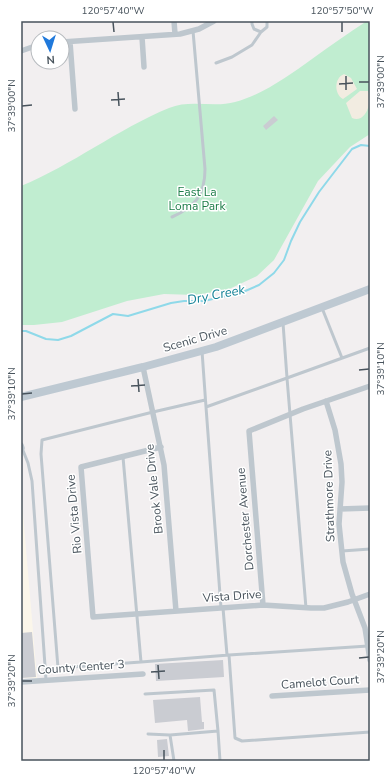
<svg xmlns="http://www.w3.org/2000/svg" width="391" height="782" font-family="'Nunito Sans',sans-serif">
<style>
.commercial{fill:#fbf6ea}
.green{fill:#c0edd0}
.sand{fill:#f2ece1}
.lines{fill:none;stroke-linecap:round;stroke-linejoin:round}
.stream{stroke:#8fd9e9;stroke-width:2}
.building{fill:#caccd2}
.lane{stroke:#bec7ce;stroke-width:3}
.street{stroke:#bec7ce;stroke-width:5.5}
.secondary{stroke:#bec9d2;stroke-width:8}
.ticks{fill:none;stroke:#48535c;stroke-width:1.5}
.labels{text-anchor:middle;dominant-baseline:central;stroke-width:3;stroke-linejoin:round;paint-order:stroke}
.park-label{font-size:12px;fill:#1b7c47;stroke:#fff}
.street-label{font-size:12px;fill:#48535c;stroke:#fff}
.water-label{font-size:13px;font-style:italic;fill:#128096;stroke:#fff}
.neatline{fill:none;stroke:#48535c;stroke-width:1.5}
.ticks-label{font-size:10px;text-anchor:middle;fill:#48535c}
</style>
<rect width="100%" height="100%" fill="#f2eff0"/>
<path class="commercial" d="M21,490l16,188h-16z"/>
<path class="green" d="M367,21h3v113l-20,13 -32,34 -44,79 -17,16 -30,14 -32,5 -31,-1 -37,7 -65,21 -28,3h-13v-139c51,-21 97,-57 148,-78 21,-9 45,0 66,-6 29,-8 53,-26 77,-43 18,-13 36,-26 55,-38z"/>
<path class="sand" d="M344,74l7,4 6,11 -14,10c-9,-5 -9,-21 1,-25z
M360,91h8c5,10 -2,33 -16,27l-6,-15z"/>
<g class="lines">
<path class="stream" d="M21,331h5l20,8 12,1 13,-4 42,-22 15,2 43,-13 13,-2h20l39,-9 16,-7 15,-12 10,-13 7,-19 9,-19 19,-30 33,-43 9,-4 9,1"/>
</g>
<path class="building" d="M274,116l4,4 -12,10 -3,-4z
M32,632l4,45 -15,1v-45z
M223,660l1,17 -68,4 -1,-17z
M200,697l2,25h2v7l-16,2 -1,-11 -32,3 -2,-23z
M167,739l2,17 -11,1 -1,-17z"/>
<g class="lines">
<path class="lane" d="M252,21v3l2,5 7,3 6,-5v-6
M216,63l16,-6 20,-12 9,-13
M172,217c23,-10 33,-22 33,-48l-12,-138
M322,308l20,50
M202,351l4,56 81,-29 -4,-55
M206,407l15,201
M22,448l6,15 4,18 14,199
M123,457l18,205 88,-7
M342,551l28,-2
M223,608l4,47
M306,608l-19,-230 83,-30
M368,646l-139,9 6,83 7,3 128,-9
M141,662l-83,6 -17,-214 1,-14 111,-28 52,-12
M145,694l69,-4 4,41
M148,734l22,1 48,-4 2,30
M170,735l4,26"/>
<path class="street" d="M174,21l1,13
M142,37l2,30
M62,42l118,-8 19,-5 15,-8
M70,42l5,67
M21,51l17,-6
M143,367l21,98 12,146
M326,401l9,29 6,34 1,18 -3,42 4,38 9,32 13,34 5,32
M21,445l1,3
M161,447l-80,20 12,150 170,-12 48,3h13l24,-6 22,-8
M340,509l30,-1
M263,605l-14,-174 54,-22 67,-23
M21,682l122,-8
M272,696l98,-6"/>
<path class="secondary" d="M21,397l122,-30 73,-20 154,-58"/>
</g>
<path class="ticks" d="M113,22l1,10M342,22v10M346,76v14M359,82h10M339,84l14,-1M118,92l1,14M111,100l14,-1M22,106l10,-1M359,370l10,-1M138,379l1,13M131,386l14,-1M22,394l10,-1M359,658l10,-1M158,665l1,14M151,672l14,-1M22,681h10M164,750v10"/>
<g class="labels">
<g class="park-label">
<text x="197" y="192">East La<tspan x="197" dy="14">Loma Park</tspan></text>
</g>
<g class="street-label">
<text transform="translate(195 339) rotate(-16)">Scenic Drive</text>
<text transform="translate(154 489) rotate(-96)">Brook Vale Drive</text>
<text transform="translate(329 496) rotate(-92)">Strathmore Drive</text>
<text transform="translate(74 514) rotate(-95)">Rio Vista Drive</text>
<text transform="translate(245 519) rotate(-95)">Dorchester Avenue</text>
<text transform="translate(232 596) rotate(-4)">Vista Drive</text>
<text transform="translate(81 667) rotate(-4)">County Center 3</text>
<text transform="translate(320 682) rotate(-4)">Camelot Court</text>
</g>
<g class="water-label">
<text transform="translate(216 295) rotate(-11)">Dry Creek</text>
</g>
</g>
<rect width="391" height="782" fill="none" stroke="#ffffff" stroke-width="44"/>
<g transform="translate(50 50) rotate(176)"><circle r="19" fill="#ffffff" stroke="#b6babe"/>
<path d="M0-3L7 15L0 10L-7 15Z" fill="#2079db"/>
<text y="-6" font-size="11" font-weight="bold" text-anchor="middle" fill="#48535c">N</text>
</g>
<rect x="22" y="22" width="347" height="738" class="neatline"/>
<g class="ticks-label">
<text x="113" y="14">120°57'40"W</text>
<text x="342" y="14">120°57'50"W</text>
<text transform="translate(380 82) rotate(-90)" y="4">37°39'00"N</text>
<text transform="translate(11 106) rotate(-90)" y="4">37°39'00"N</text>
<text transform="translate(380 369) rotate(-90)" y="4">37°39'10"N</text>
<text transform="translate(11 394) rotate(-90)" y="4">37°39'10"N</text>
<text transform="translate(380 657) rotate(-90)" y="4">37°39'20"N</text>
<text transform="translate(11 681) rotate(-90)" y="4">37°39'20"N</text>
<text x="164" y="774">120°57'40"W</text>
</g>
</svg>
